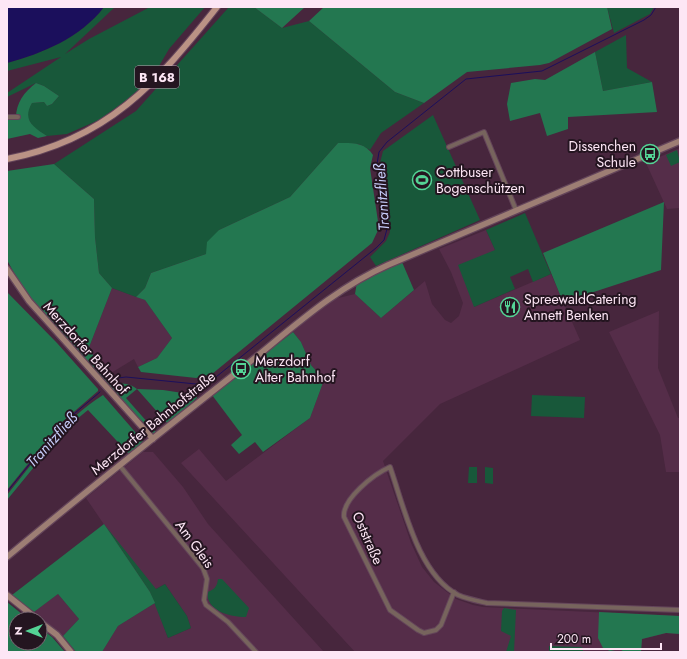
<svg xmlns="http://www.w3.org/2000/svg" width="687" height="659" font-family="Jost,sans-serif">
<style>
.built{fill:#552d49}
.green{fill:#18583a}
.forest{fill:#237750}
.water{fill:#1b0f5c}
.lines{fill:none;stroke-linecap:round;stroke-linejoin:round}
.stream{stroke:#1b0f5c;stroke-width:1}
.street-casing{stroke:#64455a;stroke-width:6}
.secondary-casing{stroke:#64455a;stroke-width:8}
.primary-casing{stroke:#64455a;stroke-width:8}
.street{stroke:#77645d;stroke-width:4}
.secondary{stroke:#9d7e74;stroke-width:5.5}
.primary{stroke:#ba9285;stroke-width:6}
.labels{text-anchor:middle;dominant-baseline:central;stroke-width:4;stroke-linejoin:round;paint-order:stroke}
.shield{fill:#241520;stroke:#bca7b5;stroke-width:1}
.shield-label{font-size:13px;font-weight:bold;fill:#fde6f5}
.poi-label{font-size:14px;fill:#fde6f5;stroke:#241520;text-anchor:start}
.street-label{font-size:14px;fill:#fde6f5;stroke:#241520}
.water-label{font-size:15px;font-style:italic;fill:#c6ccf9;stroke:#241520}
</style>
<rect width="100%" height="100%" fill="#47263d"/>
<path class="built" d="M680,148v60l-13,1 -21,-46z
M486,230l9,20 -21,57 77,-33 29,66 -140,64 -57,57 28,82 11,24 12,15 22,17 17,6 10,2 197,9v18l-14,-1 -24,6 -1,13h-286l-174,-189 18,-14 27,32 84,-63 14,-38 -13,-15 -10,-23 -8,-10 37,-32 25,-6 26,24 44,-37 7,23 13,16 6,3 8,-7 4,-13 -12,-31 -12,-23z
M112,288l33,12 27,38 -15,20 -19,9 -4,-8 -23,14 -23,-23z
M659,311l-1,57 20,50h2v54h-14l-6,-37 -51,-103z
M143,452h10l30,35 25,37 116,128h-222l16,-26 37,-23 13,35 23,-10 -4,-12 -22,-32 -15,8 -64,-94z
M58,594l21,25 -16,17 -29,-24z"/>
<path class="green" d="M104,7h11l-50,47 24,-15 61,-32h55l-36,42 -14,24 -20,21 -36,26 -32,14 -20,2 -13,-8 -7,-11v-6l5,-8 12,-1 3,4 5,-2 7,-8 -15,-10 -8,-3 -29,14v-4l54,-36 -54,14v-8c36,-10 73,-25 97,-56z
M229,7h25l28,21 27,-7 86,71 29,11 -43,30 -11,17 -11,-6 -21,-1 -48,54 -71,33 -13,24 -55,19 -6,15 -9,9 -24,-9 -13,-15 -4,-36 -1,-38 -40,-35 82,-53z
M607,7h47l-4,7 -36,19z
M626,35l1,33 25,14 -49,9 -8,-39z
M433,115l47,105 -104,46 -6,-9 16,-16 4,-9 -10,-69 3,-12z
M677,150l3,12 -9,4 -5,-11z
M525,213l26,61 -18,8 -5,-13 -18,8 5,12 -41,18 -16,-42 37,-15 -9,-20z
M532,395l53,2 -1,21 -53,-2z
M469,467h8v16h-9z
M485,467l8,1v16l-8,-1z
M104,524l52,65 9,-5 22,32 4,12 -23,10 -18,-46z
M218,579h4l27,29 -3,9c-17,0 -39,-6 -39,-25 7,-2 10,-5 11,-13z
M504,608l12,2 -2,42h-8l5,-16 -10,-5 1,-20z
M549,646l32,1 2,1v4h-34z"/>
<path class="forest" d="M254,7h51l-23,21z
M324,7h283l5,22 -63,34 -9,2 -73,7 -43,31 -29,-11 -86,-71z
M595,52l8,39 49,-9 5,30 -89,5v12l-21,7 -7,-23 -30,8 -3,-17 4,-21 24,-4 10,1z
M36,83l8,3 15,10 -7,8 -5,2 -3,-4 -12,1c-10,17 1,24 15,33l-9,2 -8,-4 -23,5v-20l9,-1c0,-15 8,-26 20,-35z
M338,143c14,0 27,-1 35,12l-3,13 9,60 -7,15 -160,131 -16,4 -55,-6 -3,-5 19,-9 15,-20 -27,-38 -9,-3 9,-9 6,-15 55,-19 1,-12 12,-12 71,-33z
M54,164l40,35 1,38 4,36 13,15 -24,62 23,23 -1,8 3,3c8,-2 18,0 24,5l26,1 33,5 1,3 -29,26 -31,-35 -11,9 31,35h-6l-126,-140 -18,-33v-89z
M664,202l-3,68 -98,32 -20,-49z
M402,262l12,28 -33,28 -26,-24 2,-12z
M7,292l50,51 41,46v2l-37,32 -54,67z
M293,332l8,10 10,23 13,15 -14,38 -47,34 -8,-10 -16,12 -8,-9 11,-10 -30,-40z
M103,395l40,46 -13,14 -42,-45 -22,18 -59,72v-5c30,-37 55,-74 96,-100z
M104,524l46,68 5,11 -37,23 -16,26h-26l-13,-16 16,-17 -21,-25 -24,18 -22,-17z
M7,602l21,17h-12v24h24v-15l12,9 13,15h-58z
M599,612l81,4v18l-14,-1 -24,6 -1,13h-17l-4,-3 -10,2 -7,-3 -5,-10z"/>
<path class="water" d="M7,7h97c-24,31 -61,46 -97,56z"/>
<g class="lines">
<path class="stream" d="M112,382l6,-4 8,-1 70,7 15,-3 165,-133 8,-8 3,-11 -10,-65 2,-12 8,-10 79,-63 76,-8 102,-51 7,-5 5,-8
M7,492l55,-68 38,-32"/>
<g class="street-casing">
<path id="street" d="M7,117h11
M449,147l35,-15 32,78
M120,466l83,102 4,11 -3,21 2,5 22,17 28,30
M454,592l-13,33 -5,5 -12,3 -6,-3 -28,-20 -46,-93c-2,-18 30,-43 46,-50 14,40 28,107 68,128 9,4 20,6 29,8l193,7"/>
</g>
<g class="secondary-casing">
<path id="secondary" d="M7,269l22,32 124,138
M7,557c77,-64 155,-126 234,-188 47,-37 92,-80 147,-104l292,-124
M7,595l30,24
M40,622l17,13 14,17"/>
</g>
<g class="primary-casing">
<path id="primary" d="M7,159c100,-19 150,-76 210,-152"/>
</g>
<use href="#street" class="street"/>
<use href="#secondary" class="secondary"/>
<use href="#primary" class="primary"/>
</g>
<defs>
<g id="bus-ring" transform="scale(1)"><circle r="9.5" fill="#241520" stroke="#54d395" stroke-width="1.5"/><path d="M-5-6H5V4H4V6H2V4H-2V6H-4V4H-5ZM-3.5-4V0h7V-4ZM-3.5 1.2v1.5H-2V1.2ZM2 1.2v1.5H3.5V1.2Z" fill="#54d395"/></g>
<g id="stadium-ring" transform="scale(1)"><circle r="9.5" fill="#241520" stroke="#54d395" stroke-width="1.5"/><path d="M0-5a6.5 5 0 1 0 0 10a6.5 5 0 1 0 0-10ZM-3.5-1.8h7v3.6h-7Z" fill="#54d395"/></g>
<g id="restaurant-ring" transform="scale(1)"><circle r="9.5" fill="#241520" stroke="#54d395" stroke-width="1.5"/><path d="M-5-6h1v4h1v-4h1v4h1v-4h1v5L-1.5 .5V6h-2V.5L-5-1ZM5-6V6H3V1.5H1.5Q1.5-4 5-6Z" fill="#54d395"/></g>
</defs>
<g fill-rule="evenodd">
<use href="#bus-ring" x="650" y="154"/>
<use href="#stadium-ring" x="422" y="180"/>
<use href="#restaurant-ring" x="510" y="307"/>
<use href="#bus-ring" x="241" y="369"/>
</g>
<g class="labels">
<rect class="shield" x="135" y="66" width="44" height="22" rx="3"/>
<g class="shield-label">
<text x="157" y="77">B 168</text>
</g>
<g class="poi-label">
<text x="636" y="146" text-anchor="end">Dissenchen<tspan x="636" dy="16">Schule</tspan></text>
<text x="436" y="172">Cottbuser<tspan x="436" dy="16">Bogenschützen</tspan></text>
<text x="524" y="299">SpreewaldCatering<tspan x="524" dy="16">Annett Benken</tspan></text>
<text x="255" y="361">Merzdorf<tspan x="255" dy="16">Alter Bahnhof</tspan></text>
</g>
<g class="street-label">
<text transform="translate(86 348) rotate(48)">Merzdorfer Bahnhof</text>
<text transform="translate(153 423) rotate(-39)">Merzdorfer Bahnhofstraße</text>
<text transform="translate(368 538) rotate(66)">Oststraße</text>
<text transform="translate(195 544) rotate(54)">Am Gleis</text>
</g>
<g class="water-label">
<text transform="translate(382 197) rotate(-94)">Tranitzfließ</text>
<text transform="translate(52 440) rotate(-48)">Tranitzfließ</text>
</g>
</g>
<rect width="687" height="659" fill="none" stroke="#fde6f5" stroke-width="16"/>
<g transform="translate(28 631) rotate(270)"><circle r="19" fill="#241520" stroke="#7b6975"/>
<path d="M0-3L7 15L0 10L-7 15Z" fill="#54d395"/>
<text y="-6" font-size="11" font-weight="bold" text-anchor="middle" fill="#fde6f5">N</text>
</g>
<path d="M551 643v6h110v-6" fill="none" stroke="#fde6f5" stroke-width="2"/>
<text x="557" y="643" font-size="12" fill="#fde6f5" stroke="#241520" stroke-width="3" paint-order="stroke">200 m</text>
</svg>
